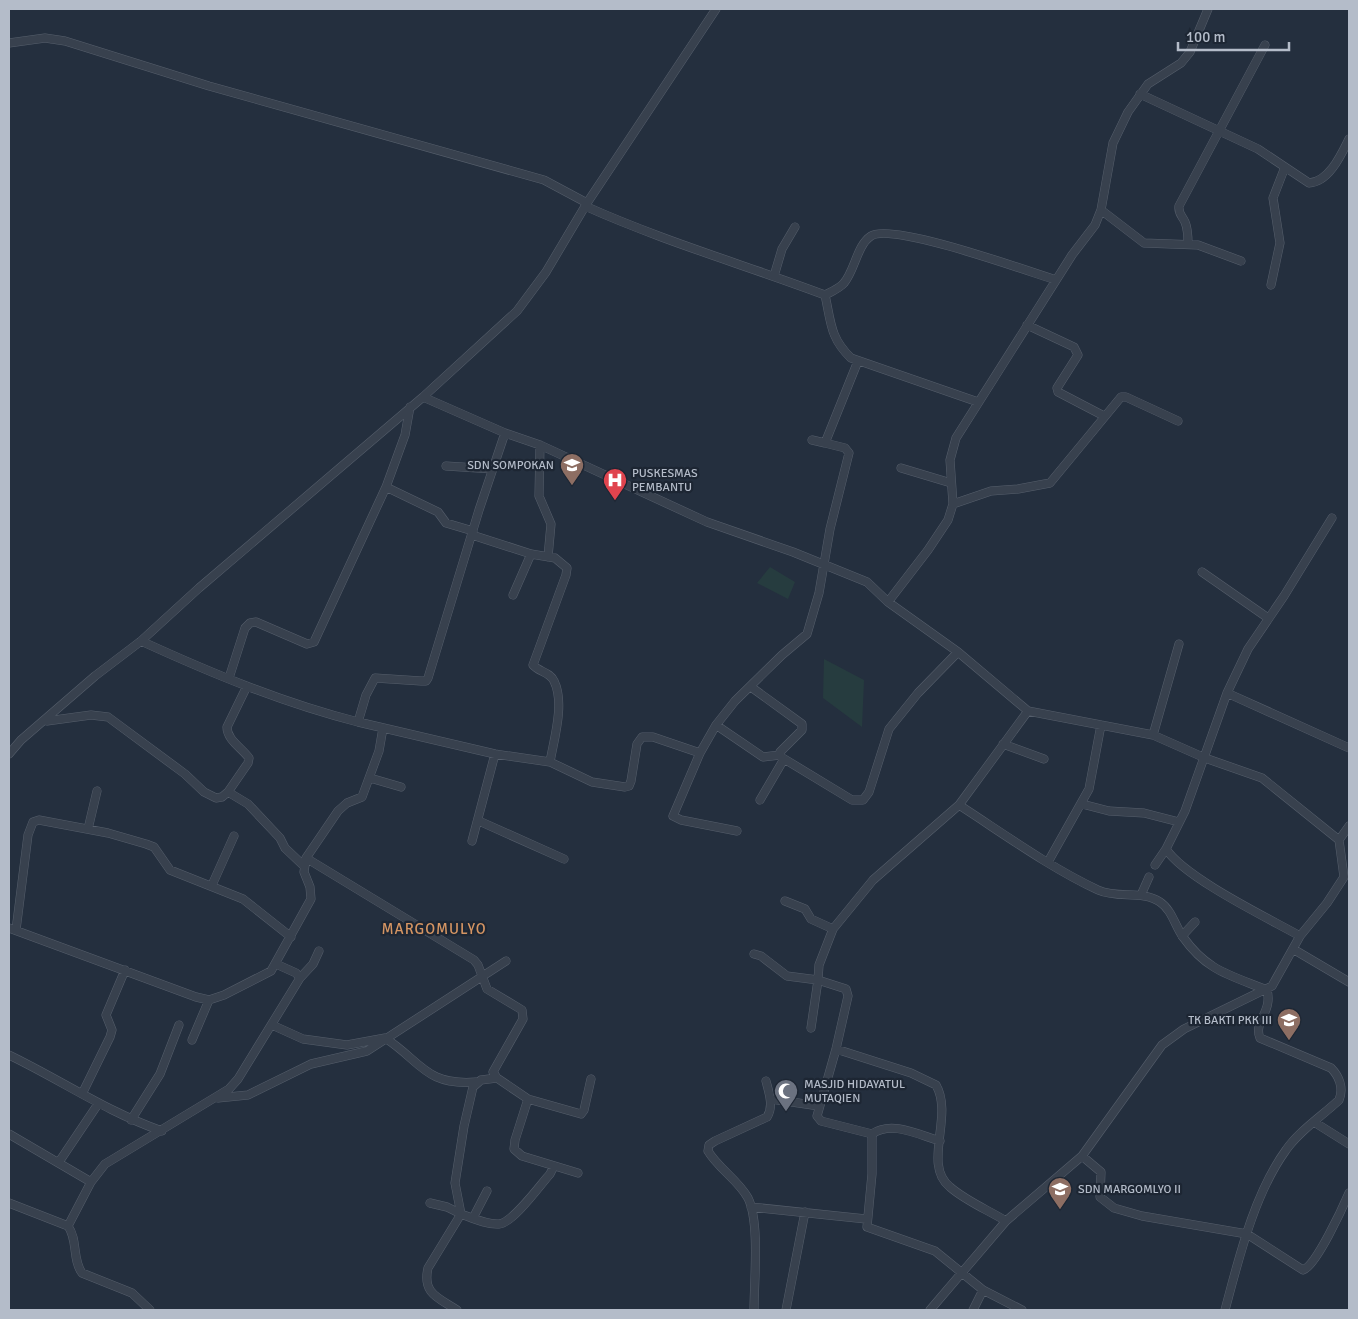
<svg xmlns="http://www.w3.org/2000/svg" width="1358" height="1319" font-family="Signika,sans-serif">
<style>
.green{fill:#263c3f}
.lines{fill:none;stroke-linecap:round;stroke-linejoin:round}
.minor-casing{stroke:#565f6c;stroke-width:9}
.minor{stroke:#38414e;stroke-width:8}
.labels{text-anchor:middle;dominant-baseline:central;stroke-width:4.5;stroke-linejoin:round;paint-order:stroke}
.poi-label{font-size:12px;fill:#b4bcc9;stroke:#1d2633;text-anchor:start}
.quarter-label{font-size:15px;letter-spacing:1px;fill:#d59563;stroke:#1d2633}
</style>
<rect width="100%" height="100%" fill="#242f3e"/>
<path class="green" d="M770,567l25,15 -7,17 -31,-16z
M824,659l40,21 -2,47 -39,-29z"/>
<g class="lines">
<g class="minor-casing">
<path id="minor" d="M9,43l36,-5 20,3 144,45 335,94 43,23
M1140,94l118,55 51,34c20,-1 32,-28 40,-44
M585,206c78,35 160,59 240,89 6,-3 15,-7 19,-12 11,-13 13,-38 27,-47 21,-14 156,35 185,44
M1101,210l43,33 54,2 43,16
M1188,244c0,-8 0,-15 -3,-22 -3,-7 -7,-8 -6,-16l86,-161
M774,276l8,-27 13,-22
M1271,285l9,-42 -7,-45 12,-31
M825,295c6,27 5,43 26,63l127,44
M1027,325l47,22 4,8 -21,33 1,4 46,24
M423,397l82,36 35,12 167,77 86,30 74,30 21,20 70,50 70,59 125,24 52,23 57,20 77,62
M505,433l-26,77 -51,168 -2,3h-5l-46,-3 -9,17 -8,27 137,32 55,8 42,20 33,5 4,-1 2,-5 6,-37 5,-7h11l47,16 16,-28 19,-24 47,-46 25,-21 12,-41 11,-64 19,-76 -4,-5 -20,-5 33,-82
M812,440l13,3
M540,445l-1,51 12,28 -3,33
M446,466l47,3
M901,468l50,15
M386,487l19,-52 5,-28
M953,504l38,-13 27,-2 32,-6 71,-86h5l52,24
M472,535l59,19 24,4 12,10 -1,7 -33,90c6,7 17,7 21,16 11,22 0,58 -4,81
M1202,572l66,46
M513,595l18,-41
M888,602l40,-52 20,-30 5,-16 -3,-44 6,-22 116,-183 23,-30 6,-15 12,-67 15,-31 20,-28 33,-21 9,-11 18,-43
M141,641c70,32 142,62 217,81
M229,678l16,-50 5,-5 6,-1 51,22 7,-2 72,-155 52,25 8,11 27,8
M751,687l51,37v6l-22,22 1,5 71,43h11l6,-8 20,-63 29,-36 40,-41
M1227,693l122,55
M47,721l44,-6 17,2 77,57 19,18 12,6 6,-1 6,-5 20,-29 1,-5c-7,-10 -22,-18 -22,-31l20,-41
M716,725l47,32 17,-2
M1153,735l26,-91
M1003,744l41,15
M700,753l-27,63 8,4 56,11
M9,754l12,-14 74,-64 46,-35 58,-53 224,-191 94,-86 29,-39 41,-69 129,-194
M370,778l31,9
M228,792l20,12 32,34 5,10 19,18
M760,800l24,-41
M1082,804l27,7 35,2 35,9
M959,805c45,29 90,62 139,85 20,9 44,0 62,12 12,8 15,24 23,35 24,34 47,38 84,53 6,22 -14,32 -7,48l71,30c8,8 13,20 8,32 -17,16 -40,31 -53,50 -32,44 -47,108 -61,160
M479,821l85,38
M88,829l9,-38
M472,841l23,-87
M306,858l168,102 4,5 9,24 35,21 1,9 -30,53 4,6 31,21 -13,41 -1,9 8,7 56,17
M1048,862l41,-73 12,-64
M1155,865l11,-16
M212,885l22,-49
M1141,895l8,-18
M785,901l20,8 6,10 22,10
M9,928l187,69 13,3 15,-5 47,-24 40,-72 -1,-12 -6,-15 2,-14 32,-47 9,-8 15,-6 17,-46 4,-23
M16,930l12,-95 5,-13 6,-2 69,13 38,11 8,3 16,23 73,29 48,38
M1182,936l13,-14
M1300,936c-32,-18 -115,-58 -134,-87l19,-38 42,-118 21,-44 36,-53 48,-78
M1293,949l56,33
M754,954l7,2 26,20 31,4 -7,48
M276,964l20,9 4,5
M272,1025l31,14 44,6 38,-7c36,23 40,48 91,44
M192,1040l17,-40
M836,1049l75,24 25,12c18,31 -14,80 14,102 16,14 38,23 56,34
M9,1055c52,25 98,57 153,76
M82,1094l28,-57 2,-7 -6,-15 19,-45
M218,1098l30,-3 63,-31 56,-13 139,-90
M528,1099l53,15 3,-4 7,-31
M771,1099l48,7
M131,1120l29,-46 19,-49
M1314,1122l35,22
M9,1134l82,48
M872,1134c20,-14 47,1 68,7
M1082,1156l19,16 -1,25 14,11 28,8 105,18 56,36c13,-4 40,-63 46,-77
M59,1162l39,-58
M9,1203l59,23c10,14 4,33 14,47l50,20 18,17
M430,1203l17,4 14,7
M751,1207l115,12
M461,1214l-6,-31 9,-57 9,-39 8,-7 16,-2
M473,1218l14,-27
M68,1226l23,-44 14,-18 124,-75 9,-10 62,-101 13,-14 6,-13
M457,1310c-18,-12 -35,-16 -29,-42l33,-54c11,4 26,11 38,10 14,-1 41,-39 51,-50l4,-8
M754,1310c0,-28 6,-88 -6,-112 -10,-18 -30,-30 -40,-47l1,-6 6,-4 52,-24c7,-11 2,-24 -1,-36
M786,1310l19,-98
M930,1310l76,-89 76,-65 80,-111 22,-16 88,-43 28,-50 27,-33 17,-26 -5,-37 10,-14
M973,1310l10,-20
M1022,1310l-39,-20 -48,-39 -68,-24 5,-53v-40l-51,-13 -4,-5 19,-67 12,-53 -2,-7 -28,-9 1,-15 14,-36 40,-49 86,-75 69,-94"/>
</g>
<use href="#minor" class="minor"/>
</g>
<defs>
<g id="school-pin" transform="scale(1.25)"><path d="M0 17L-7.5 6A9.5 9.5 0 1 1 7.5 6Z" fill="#8d6e63" stroke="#1d2633"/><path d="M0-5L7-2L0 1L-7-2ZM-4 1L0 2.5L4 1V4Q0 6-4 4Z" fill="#fff"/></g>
<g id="hospital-pin" transform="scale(1.25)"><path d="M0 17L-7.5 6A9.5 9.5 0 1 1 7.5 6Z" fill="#e0444e" stroke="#1d2633"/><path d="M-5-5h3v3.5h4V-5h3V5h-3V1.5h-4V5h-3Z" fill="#fff"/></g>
<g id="mosque-pin" transform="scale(1.25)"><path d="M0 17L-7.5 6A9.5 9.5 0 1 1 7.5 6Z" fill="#6b7280" stroke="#1d2633"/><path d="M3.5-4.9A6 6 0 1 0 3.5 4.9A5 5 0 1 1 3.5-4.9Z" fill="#fff"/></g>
</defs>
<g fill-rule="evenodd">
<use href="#school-pin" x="572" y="465"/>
<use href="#hospital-pin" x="615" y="480"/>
<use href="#school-pin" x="1289" y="1020"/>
<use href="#mosque-pin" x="786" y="1091"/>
<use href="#school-pin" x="1060" y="1189"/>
</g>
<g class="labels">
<g class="poi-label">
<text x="554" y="465" text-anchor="end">SDN SOMPOKAN</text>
<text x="632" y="473">PUSKESMAS<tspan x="632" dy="14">PEMBANTU</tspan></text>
<text x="1272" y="1020" text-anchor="end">TK BAKTI PKK III</text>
<text x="804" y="1084">MASJID HIDAYATUL<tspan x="804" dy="14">MUTAQIEN</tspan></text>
<text x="1078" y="1189">SDN MARGOMLYO II</text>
</g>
<g class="quarter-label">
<text x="434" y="929">MARGOMULYO</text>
</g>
</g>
<rect width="1358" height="1319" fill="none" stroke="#b4bcc9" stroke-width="20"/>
<path d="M1178 42v8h111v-8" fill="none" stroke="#b4bcc9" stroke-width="2.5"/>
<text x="1186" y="42" font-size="15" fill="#b4bcc9" stroke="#1d2633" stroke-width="4" paint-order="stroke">100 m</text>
</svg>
